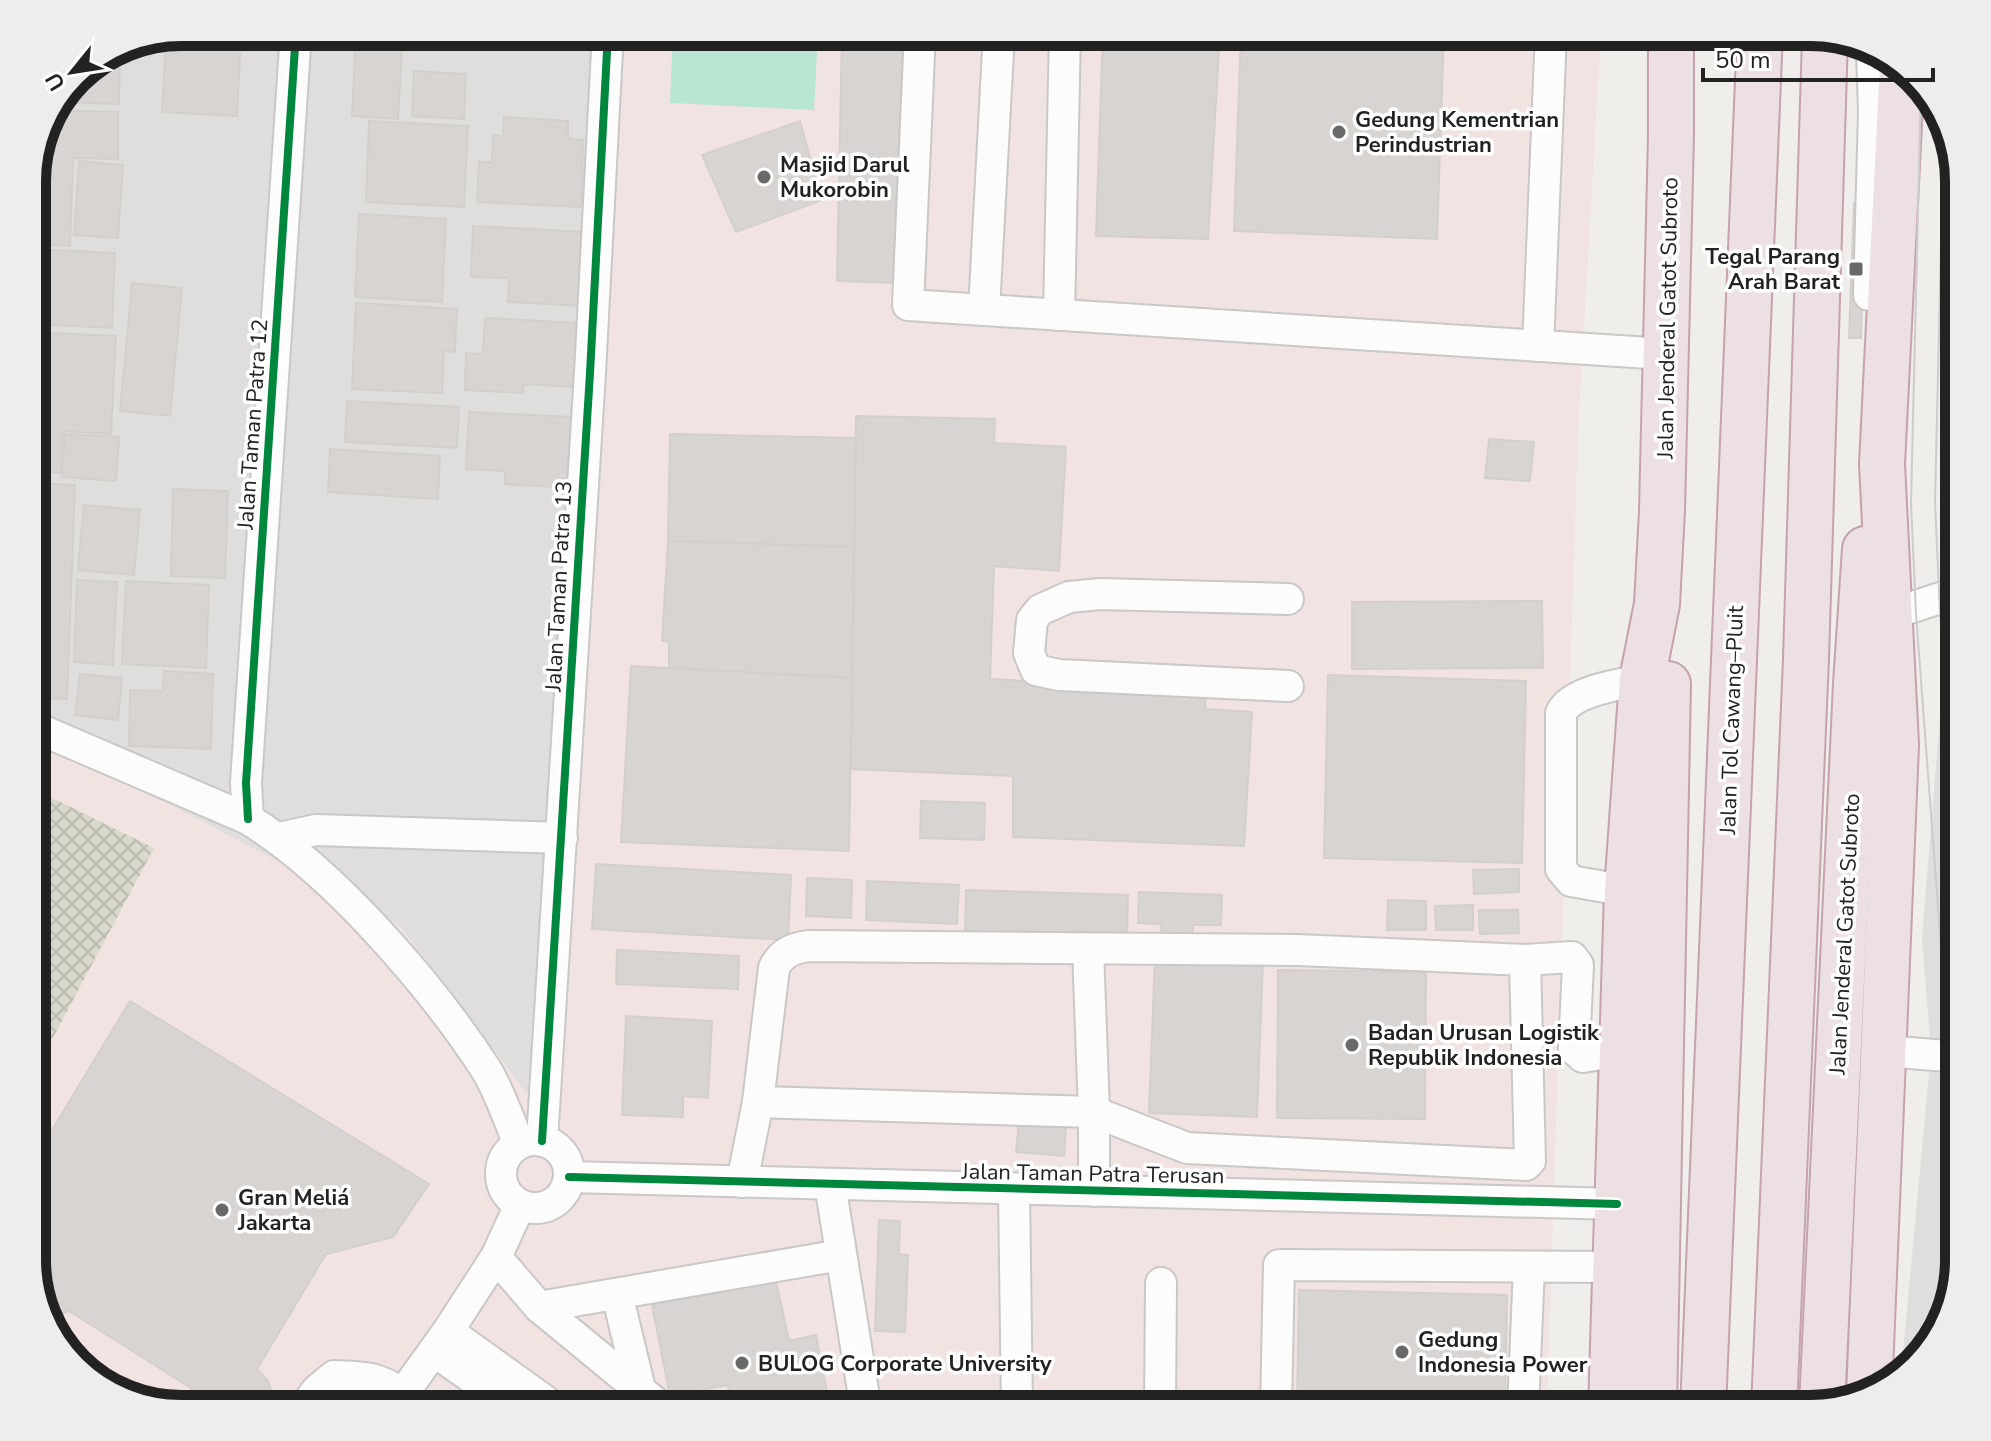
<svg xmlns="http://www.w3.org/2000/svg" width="1991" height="1441" viewBox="0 0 1991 1441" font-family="'Nunito Sans',sans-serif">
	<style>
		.residential { fill: #dfdedc }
		.commercial { fill: #f1e3e1 }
		.construction { fill: url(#construction-cross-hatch) }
		.pitch { fill: #b7e6d2 }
		.building { fill: #d7d4d2; stroke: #d3d0cc; stroke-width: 2 }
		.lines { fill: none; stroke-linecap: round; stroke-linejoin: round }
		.minor-casing { stroke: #c9c8c7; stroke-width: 34 }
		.highway-casing { stroke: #c5a2ac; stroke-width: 48 }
		.minor { stroke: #fdfcfc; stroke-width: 30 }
		.highway { stroke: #ece0e2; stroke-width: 44 }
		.tram { stroke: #ccc; stroke-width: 2 }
		.cycleway-casing { stroke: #fff; stroke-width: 13 }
		.cycleway { stroke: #00873e; stroke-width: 8 }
		.poi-dot { fill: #6a6968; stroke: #fff; stroke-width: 3 }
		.labels { text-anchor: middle; stroke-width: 7; stroke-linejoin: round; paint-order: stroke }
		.poi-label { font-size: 22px; font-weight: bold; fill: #222; stroke: #fff; text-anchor: start }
		.street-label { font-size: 22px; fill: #222; stroke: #fff }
		.rim { fill: none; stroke: #222; stroke-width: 10 }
	</style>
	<defs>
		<pattern id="construction-cross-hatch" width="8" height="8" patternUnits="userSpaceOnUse" patternTransform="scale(2)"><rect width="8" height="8" fill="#d9d9cd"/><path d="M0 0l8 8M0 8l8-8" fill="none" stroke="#babab0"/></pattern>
	</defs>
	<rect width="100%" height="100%" fill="#f0eeeb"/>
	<g class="residential">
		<polygon points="181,32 619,32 551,1125 32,732 32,171 48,115 82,69"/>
		<polygon points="1959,205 1959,1261 1929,1350 1901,1373 1931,1053 1922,937 1950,595"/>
	</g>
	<polygon class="commercial" points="619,32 1601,32 1578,430 1547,1409 180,1409 91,1379 52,1334 32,1269 32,732 398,924 550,1124"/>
	<polygon class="construction" points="32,788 154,848 32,1077"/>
	<polygon class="pitch" points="673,32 818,32 814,110 670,103"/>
	<g class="building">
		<polygon points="181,32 241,32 237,116 162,112 166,38"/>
		<polygon points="356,32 403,32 398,119 352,116"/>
		<polygon points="842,32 903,32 898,283 837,281"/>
		<polygon points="1103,32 1220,32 1208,239 1096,236"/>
		<polygon points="1241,32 1444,32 1437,239 1234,231"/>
		<polygon points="120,55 119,104 57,102 82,69"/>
		<polygon points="414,71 466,74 464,119 412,116"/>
		<polygon points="51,110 118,112 118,159 73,158 70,246 32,244 32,171"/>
		<polygon points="504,117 568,121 568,139 583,140 581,207 477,202 479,162 492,162 493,135 503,136"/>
		<polygon points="369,121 468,126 464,207 366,202"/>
		<polygon points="800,121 822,200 736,232 702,155"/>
		<polygon points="79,161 123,165 118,238 74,235"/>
		<polygon points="1854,203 1865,203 1861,338 1849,338"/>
		<polygon points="359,214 446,219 442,302 355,297"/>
		<polygon points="473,226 585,232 582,306 508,302 509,278 471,277"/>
		<polygon points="32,249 115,253 112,328 32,324"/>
		<polygon points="132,283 182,288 170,416 120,411"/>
		<polygon points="356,303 457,309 455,352 444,351 442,393 352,389"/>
		<polygon points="485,318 578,323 575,387 524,384 523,393 465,390 466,353 483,354"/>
		<polygon points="32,332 116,336 111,434 63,431 61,473 32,472"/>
		<polygon points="347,401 459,407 457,448 345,442"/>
		<polygon points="469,412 572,417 569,488 505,484 505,471 466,469"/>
		<polygon points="856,416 995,419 994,443 1066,447 1059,571 994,566 990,679 1206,691 1205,709 1252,712 1244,846 1013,837 1013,776 851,769"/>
		<polygon points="65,434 119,437 116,481 62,477"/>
		<polygon points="670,434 856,438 854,547 668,541"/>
		<polygon points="1489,439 1534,442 1530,481 1485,478"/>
		<polygon points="330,449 440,456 438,499 328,492"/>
		<polygon points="32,483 75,485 67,699 32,698"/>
		<polygon points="173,489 228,491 225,578 171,576"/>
		<polygon points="84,505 140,510 134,575 78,570"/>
		<polygon points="668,541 854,547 852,678 669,668 669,642 662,641"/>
		<polygon points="77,580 117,582 113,665 74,662"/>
		<polygon points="126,581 209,585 206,668 122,664"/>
		<polygon points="1542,601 1543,668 1352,669 1352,602"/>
		<polygon points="1959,614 1959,641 1949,618"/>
		<polygon points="631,666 852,678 849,851 621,842"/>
		<polygon points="164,671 213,674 211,749 129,746 130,690 163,691"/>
		<polygon points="80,674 122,678 118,720 75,715"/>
		<polygon points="1328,675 1526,681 1522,863 1324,858"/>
		<polygon points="1954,684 1959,684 1959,733 1955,733"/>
		<polygon points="921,801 985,803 984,840 920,838"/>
		<polygon points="596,864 791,875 788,940 592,929"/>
		<polygon points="1519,869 1519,892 1474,894 1473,870"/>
		<polygon points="807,878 852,880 851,918 806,916"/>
		<polygon points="867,881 959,885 957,924 866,920"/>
		<polygon points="966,890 1128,895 1127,937 965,933"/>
		<polygon points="1139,892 1222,895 1221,925 1193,925 1192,947 1160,945 1161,924 1138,923"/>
		<polygon points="1388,900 1426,901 1426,930 1387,930"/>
		<polygon points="1473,905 1473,930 1436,930 1435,906"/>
		<polygon points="1479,910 1518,910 1519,933 1480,934"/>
		<polygon points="617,950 739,956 738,989 616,984"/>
		<polygon points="1155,956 1263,960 1257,1117 1149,1113"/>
		<polygon points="1278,970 1426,972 1425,1119 1277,1118"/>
		<polygon points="130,1001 429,1184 393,1237 326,1254 257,1369 268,1381 275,1401 274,1409 186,1409 191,1388 69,1311 47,1319 32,1269 32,1163"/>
		<polygon points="626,1016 712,1021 708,1098 683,1096 683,1117 622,1115"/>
		<polygon points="1019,1122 1066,1126 1064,1156 1016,1152"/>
		<polygon points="879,1220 900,1221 899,1254 908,1255 905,1332 875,1331"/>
		<polygon points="776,1281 789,1341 816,1335 830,1409 732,1409 728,1385 670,1396 652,1305"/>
		<polygon points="1299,1290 1507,1295 1505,1409 1297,1409"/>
	</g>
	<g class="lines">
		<g class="minor-casing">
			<g id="minor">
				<polyline points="920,32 908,305 1665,354"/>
				<polyline points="1869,295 1874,111 1872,53"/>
				<polyline points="984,310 999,32"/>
				<polyline points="1059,315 1065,32"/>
				<polyline points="1538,346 1551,32"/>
				<polyline points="1288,599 1100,594 1069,597 1040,610 1032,620 1029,653 1036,670 1059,675 1288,686"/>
				<polyline points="1891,614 1959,592"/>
				<path d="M32 726 248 819C334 872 432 986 487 1071 500 1093 509 1120 519 1144"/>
				<polyline points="248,819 246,783 296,32"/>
				<polyline points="279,838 316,830 562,838"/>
				<path d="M1627 891 1571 881 1561 869V713C1571 691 1620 684 1642 680"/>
				<polyline points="1088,949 1094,1112 1094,1191"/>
				<polyline points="1885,1051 1959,1057"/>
				<polyline points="758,1102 1094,1112 1187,1148 1526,1165 1530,1161 1525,960"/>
				<circle cx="535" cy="1174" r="34"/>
				<polyline points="542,1141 590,373 608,32"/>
				<polyline points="569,1177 1617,1204"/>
				<path d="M742 1182 758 1102 774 968C781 953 793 948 809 946L1298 950 1525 960 1572 957 1578 965 1574 1049 1583 1057 1621 1051"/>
				<polyline points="830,1184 866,1409"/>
				<polyline points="1014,1190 1017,1409"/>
				<polyline points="496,1257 539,1307 663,1409"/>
				<polyline points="617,1294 640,1389"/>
				<polyline points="539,1307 841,1255"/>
				<polyline points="448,1331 548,1403 544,1409"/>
				<polyline points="434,1351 516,1409"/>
				<path d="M303 1409 317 1390 334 1376C363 1377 377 1376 402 1394"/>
				<polyline points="392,1409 448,1331 496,1257 520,1205"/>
				<polyline points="1160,1409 1161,1283"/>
				<polyline points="1276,1409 1279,1265 1614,1267"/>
				<polyline points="1523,1409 1529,1267"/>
			</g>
		</g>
		<g class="highway-casing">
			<g id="highway">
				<polyline points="1869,1395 1896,745 1882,464 1902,64"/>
				<polyline points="1822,1406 1856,684 1865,549"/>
				<polyline points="1611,1409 1627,891 1642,680 1657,604 1662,511 1671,135 1671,32"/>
				<polyline points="1654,1409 1668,684"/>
				<polyline points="1703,1409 1760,32"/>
				<polyline points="1774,1409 1806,659 1825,37"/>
			</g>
		</g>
		<use href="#minor" class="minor"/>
		<use href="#highway" class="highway"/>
		<g class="tram">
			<polyline points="1921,87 1911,503 1916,614 1947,1027 1951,1284"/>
			<polyline points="1944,115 1935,503 1940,613 1959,867"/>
		</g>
		<g class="cycleway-casing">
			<g id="cycleway">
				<polyline points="248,819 246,783 296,32"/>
				<polyline points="542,1141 590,373 608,32"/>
				<polyline points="569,1177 1617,1204"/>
			</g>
		</g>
		<use href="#cycleway" class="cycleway"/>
	</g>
	<g class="poi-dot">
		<circle cx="1339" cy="132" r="8"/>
		<circle cx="764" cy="177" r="8"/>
		<rect x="1848" y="261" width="16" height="16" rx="4"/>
		<circle cx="1352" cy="1045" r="8"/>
		<circle cx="222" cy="1210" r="8"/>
		<circle cx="1402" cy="1352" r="8"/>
		<circle cx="742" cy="1363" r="8"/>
	</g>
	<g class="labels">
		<g class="poi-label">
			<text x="1355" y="127">Gedung Kementrian<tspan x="1355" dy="25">Perindustrian</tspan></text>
			<text x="780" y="172">Masjid Darul<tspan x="780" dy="25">Mukorobin</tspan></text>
			<text x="1840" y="264" text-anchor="end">Tegal Parang<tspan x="1840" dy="25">Arah Barat</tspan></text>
			<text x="1368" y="1040">Badan Urusan Logistik<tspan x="1368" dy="25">Republik Indonesia</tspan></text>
			<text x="238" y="1205">Gran Meliá<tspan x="238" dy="25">Jakarta</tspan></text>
			<text x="1418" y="1347">Gedung<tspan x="1418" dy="25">Indonesia Power</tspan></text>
			<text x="758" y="1371">BULOG Corporate University</text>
		</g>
		<g class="street-label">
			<text transform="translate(1667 318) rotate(-89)" y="8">Jalan Jenderal Gatot Subroto</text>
			<text transform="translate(252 424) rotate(-86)" y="8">Jalan Taman Patra 12</text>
			<text transform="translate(558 586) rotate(-87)" y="8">Jalan Taman Patra 13</text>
			<text transform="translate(1731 720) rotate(-88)" y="8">Jalan Tol Cawang–Pluit</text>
			<text transform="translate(1844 934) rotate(-87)" y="8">Jalan Jenderal Gatot Subroto</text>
			<text transform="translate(1093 1173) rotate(1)" y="8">Jalan Taman Patra Terusan</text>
		</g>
	</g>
	<path d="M0 0H1991V1441H0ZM181 46H1810A135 135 0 0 1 1945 181V1260A135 135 0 0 1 1810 1395H181A135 135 0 0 1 46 1260V181A135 135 0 0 1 181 46Z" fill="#ededed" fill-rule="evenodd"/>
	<path class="rim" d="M181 46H1810A135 135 0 0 1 1945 181V1260A135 135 0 0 1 1810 1395H181A135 135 0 0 1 46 1260V181A135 135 0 0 1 181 46Z"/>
	<g transform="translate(72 72) rotate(240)" stroke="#ffffff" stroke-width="6" paint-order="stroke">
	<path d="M0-6L14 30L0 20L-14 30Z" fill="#222222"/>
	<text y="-12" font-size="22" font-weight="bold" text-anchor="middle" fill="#222222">U</text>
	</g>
	<path d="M1703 68v12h230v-12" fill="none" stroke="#222222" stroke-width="4"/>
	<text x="1715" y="68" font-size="24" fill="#222222" stroke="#ffffff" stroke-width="6" paint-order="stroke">50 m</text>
</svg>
